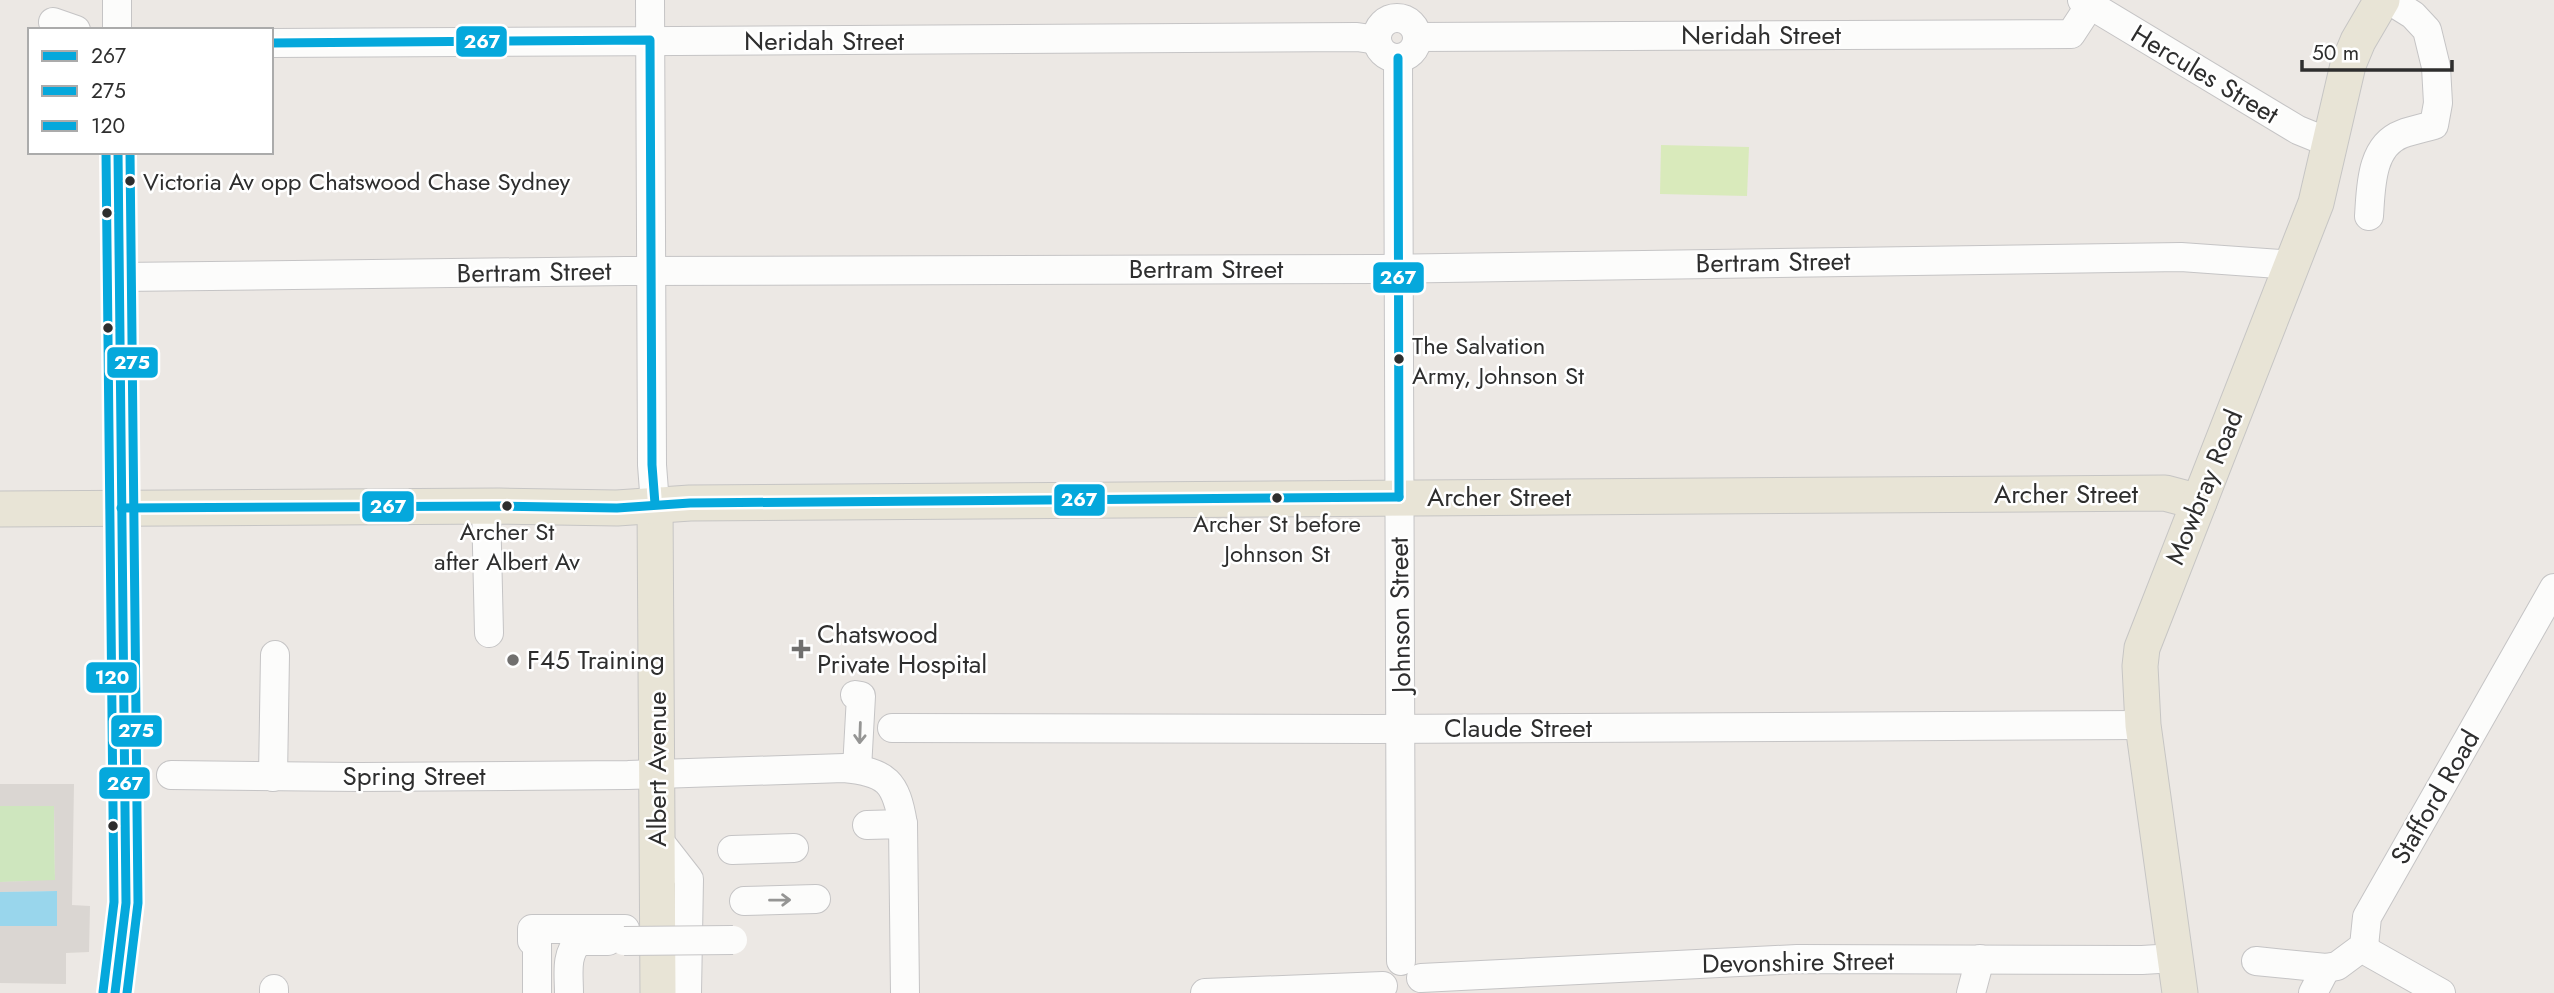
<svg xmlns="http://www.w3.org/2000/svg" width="2554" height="993" viewBox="0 0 2554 993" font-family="Jost,sans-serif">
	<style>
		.green { fill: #cee6be }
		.pitch { fill: #d9eabb }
		.plaza { fill: #dad6d2 }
		.water { fill: #99d6ec }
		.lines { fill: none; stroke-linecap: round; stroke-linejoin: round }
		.minor-casing { stroke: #c5c4c5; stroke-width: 30 }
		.major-casing { stroke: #c6c5c4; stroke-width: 37 }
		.minor { stroke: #fcfcfb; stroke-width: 28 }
		.major { stroke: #e8e4d6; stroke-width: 35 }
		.minor-bridge-casing { stroke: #c5c4c5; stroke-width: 30; stroke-linecap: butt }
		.minor-bridge { stroke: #fcfcfb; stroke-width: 28 }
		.bus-1-casing { stroke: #fff; stroke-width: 14 }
		.bus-2-casing { stroke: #fff; stroke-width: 14 }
		.bus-3-casing { stroke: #fff; stroke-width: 14 }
		.bus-1 { stroke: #05a8dc; stroke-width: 9 }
		.bus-2 { stroke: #05a8dc; stroke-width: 9 }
		.bus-3 { stroke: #05a8dc; stroke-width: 9 }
		.oneway { stroke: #959594 }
		.bus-dot { fill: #2e2e2e; stroke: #fff; stroke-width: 2.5 }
		.poi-dot { fill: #706f6e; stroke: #fff; stroke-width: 2.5 }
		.labels { text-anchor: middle; stroke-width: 5; stroke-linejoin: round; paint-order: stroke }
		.bus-label { font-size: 24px; fill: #2e2e2e; stroke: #fff; text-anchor: start }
		.street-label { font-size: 26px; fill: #2e2e2e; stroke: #fff }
		.poi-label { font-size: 26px; fill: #2e2e2e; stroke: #fff; text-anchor: start }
		.line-badge { stroke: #fff; stroke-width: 2.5 }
		.badge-label { font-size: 19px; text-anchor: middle; font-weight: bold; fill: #fff }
	</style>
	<rect width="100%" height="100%" fill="#ece8e4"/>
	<polygon class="green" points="0,806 54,806 55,881 0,882"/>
	<polygon class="pitch" points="1661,145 1749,147 1747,196 1660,194"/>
	<polygon class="plaza" points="0,784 74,784 72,905 90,906 89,952 66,953 66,984 0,983 0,926 57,925 57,891 0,892 0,882 55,880 54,806 0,806"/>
	<polygon class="water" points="57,891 57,926 0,926 0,892"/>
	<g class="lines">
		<g class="minor-casing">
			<g id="minor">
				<polyline points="117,0 117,30"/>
				<polyline points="650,0 652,465 655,504"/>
				<polyline points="2082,0 2298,130 2330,143"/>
				<circle cx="1397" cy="38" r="20"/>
				<polyline points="53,22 76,30"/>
				<polyline points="1417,37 2071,34 2090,5"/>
				<path d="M271 43C633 41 995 40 1357 37L1377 40"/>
				<polyline points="1398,58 1401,961"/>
				<path d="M2369 216C2371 189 2370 146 2402 134 2412 130 2423 128 2434 125L2438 103 2436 67 2427 30 2413 15 2389 0"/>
				<polyline points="119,277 626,271 1379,269 2181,257 2293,265"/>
				<polyline points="486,506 489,633"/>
				<polyline points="855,695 861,696 857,769"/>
				<polyline points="892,728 1374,729 2143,725"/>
				<path d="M171 775 360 777 628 775 844 768C887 772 896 782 903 824"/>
				<polyline points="273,777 275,655"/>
				<polyline points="867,825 903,824 905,993"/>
				<polyline points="657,838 689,879 687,993"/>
				<polyline points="732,850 794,848"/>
				<polyline points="744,901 816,899"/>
				<polyline points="2364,946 2370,953 2441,993"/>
				<polyline points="2256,961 2326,968 2337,966 2364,946 2367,917 2554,588"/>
				<polyline points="1421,978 1797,959 2142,960 2175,958"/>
				<polyline points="115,993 126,903 118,152"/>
				<polyline points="274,993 274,989"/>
				<polyline points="537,993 537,941 532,941 532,929 625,929"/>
				<path d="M569 993C569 974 565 955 579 941H608"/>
				<polyline points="1205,993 1383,986"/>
				<polyline points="1971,993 1980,959"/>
				<polyline points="2313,993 2326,968"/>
			</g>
		</g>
		<g class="major-casing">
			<g id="major">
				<polyline points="655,504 658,993"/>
				<polyline points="0,509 499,506 617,508 690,503 2165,493 2199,502"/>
				<polyline points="2180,993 2143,725 2140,666 2142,648 2316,203 2348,65 2358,41 2382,0"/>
			</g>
		</g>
		<use href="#minor" class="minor"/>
		<use href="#major" class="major"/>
		<g class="minor-bridge-casing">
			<polyline id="minor-bridge" points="624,941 733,940"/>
		</g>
		<use href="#minor-bridge" class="minor-bridge"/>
		<g class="bus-1-casing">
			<g id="bus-1">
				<polyline points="271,43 650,40 652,465 655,504"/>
				<polyline points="1398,58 1399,497"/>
				<polyline points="121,508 499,506 617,508 690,503 1399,497"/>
				<polyline points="115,993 126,903 118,152"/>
			</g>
		</g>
		<g class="bus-2-casing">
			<polyline id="bus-2" points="127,993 138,903 130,152"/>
		</g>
		<g class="bus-3-casing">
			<polyline id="bus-3" points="103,992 114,902 106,152"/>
		</g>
		<use href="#bus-1" class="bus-1"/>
		<use href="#bus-2" class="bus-2"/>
		<use href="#bus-3" class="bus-3"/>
	</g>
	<defs><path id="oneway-shaft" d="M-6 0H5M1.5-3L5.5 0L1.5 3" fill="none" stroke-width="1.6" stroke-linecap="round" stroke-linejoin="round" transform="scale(1.75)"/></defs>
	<g class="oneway">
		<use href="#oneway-shaft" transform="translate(860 733) rotate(92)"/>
		<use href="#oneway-shaft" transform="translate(780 900) rotate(-1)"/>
	</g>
	<g class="bus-dot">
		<circle cx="130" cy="181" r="6"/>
		<circle cx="107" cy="213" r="6"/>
		<circle cx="108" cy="328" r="6"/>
		<circle cx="1399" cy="359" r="6"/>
		<circle cx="1277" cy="498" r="6"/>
		<circle cx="507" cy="506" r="6"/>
		<circle cx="113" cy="826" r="6"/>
	</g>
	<g class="poi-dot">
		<path d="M797.5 638.5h7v7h7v7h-7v7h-7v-7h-7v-7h7z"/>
		<circle cx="513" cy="660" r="7"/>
	</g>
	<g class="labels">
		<g class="bus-label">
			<text x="143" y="190">Victoria Av opp Chatswood Chase Sydney</text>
			<text x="1412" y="354">The Salvation<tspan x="1412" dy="30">Army, Johnson St</tspan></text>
			<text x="1277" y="532" text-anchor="middle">Archer St before<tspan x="1277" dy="30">Johnson St</tspan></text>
			<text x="507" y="540" text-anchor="middle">Archer St<tspan x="507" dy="30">after Albert Av</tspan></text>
		</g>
		<g class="street-label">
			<text x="1761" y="44">Neridah Street</text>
			<text x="824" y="50">Neridah Street</text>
			<text transform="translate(2205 74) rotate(31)" y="9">Hercules Street</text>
			<text transform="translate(1773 262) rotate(-1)" y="9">Bertram Street</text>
			<text x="1206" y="278">Bertram Street</text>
			<text transform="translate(534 272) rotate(-1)" y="9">Bertram Street</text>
			<text transform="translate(2204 487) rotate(-68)" y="9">Mowbray Road</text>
			<text x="2066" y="503">Archer Street</text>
			<text x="1499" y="506">Archer Street</text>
			<text transform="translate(1400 615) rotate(-91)" y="9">Johnson Street</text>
			<text x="1518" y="737">Claude Street</text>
			<text transform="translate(657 769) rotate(-90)" y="9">Albert Avenue</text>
			<text x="414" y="785">Spring Street</text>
			<text transform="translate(2435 797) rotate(-60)" y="9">Stafford Road</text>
			<text transform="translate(1798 962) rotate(-1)" y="9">Devonshire Street</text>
		</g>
		<g class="poi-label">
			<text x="817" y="643">Chatswood<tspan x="817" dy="30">Private Hospital</tspan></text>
			<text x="527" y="669">F45 Training</text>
		</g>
	</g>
	<g class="line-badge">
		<rect x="455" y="25" width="53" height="33" rx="7" fill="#05a8dc"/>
		<rect x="1372" y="261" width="53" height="33" rx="7" fill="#05a8dc"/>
		<rect x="106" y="346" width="53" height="33" rx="7" fill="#05a8dc"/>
		<rect x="1053" y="483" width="53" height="34" rx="7" fill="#05a8dc"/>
		<rect x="361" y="490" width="54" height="33" rx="7" fill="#05a8dc"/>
		<rect x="85" y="661" width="53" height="33" rx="7" fill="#05a8dc"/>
		<rect x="110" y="714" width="53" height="34" rx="7" fill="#05a8dc"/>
		<rect x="98" y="766" width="53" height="34" rx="7" fill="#05a8dc"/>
	</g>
	<g class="badge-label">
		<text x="482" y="48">267</text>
		<text x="1398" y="284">267</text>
		<text x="132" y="369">275</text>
		<text x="1079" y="506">267</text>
		<text x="388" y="513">267</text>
		<text x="112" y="684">120</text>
		<text x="136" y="737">275</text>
		<text x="125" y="790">267</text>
	</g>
	<rect x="28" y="28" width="245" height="126" fill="#ffffff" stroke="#ababab" stroke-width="2"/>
	<rect x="42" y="51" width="35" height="10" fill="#05a8dc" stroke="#ababab" stroke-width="2"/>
	<text x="91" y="63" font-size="21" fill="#2e2e2e">267</text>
	<rect x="42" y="86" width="35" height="10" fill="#05a8dc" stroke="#ababab" stroke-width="2"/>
	<text x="91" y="98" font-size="21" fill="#2e2e2e">275</text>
	<rect x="42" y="121" width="35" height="10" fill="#05a8dc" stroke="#ababab" stroke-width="2"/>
	<text x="91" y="133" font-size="21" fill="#2e2e2e">120</text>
	<path d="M2302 60v10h150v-10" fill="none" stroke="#2e2e2e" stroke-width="3.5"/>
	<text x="2312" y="60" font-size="21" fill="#2e2e2e" stroke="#ffffff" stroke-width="5" paint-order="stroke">50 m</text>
</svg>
